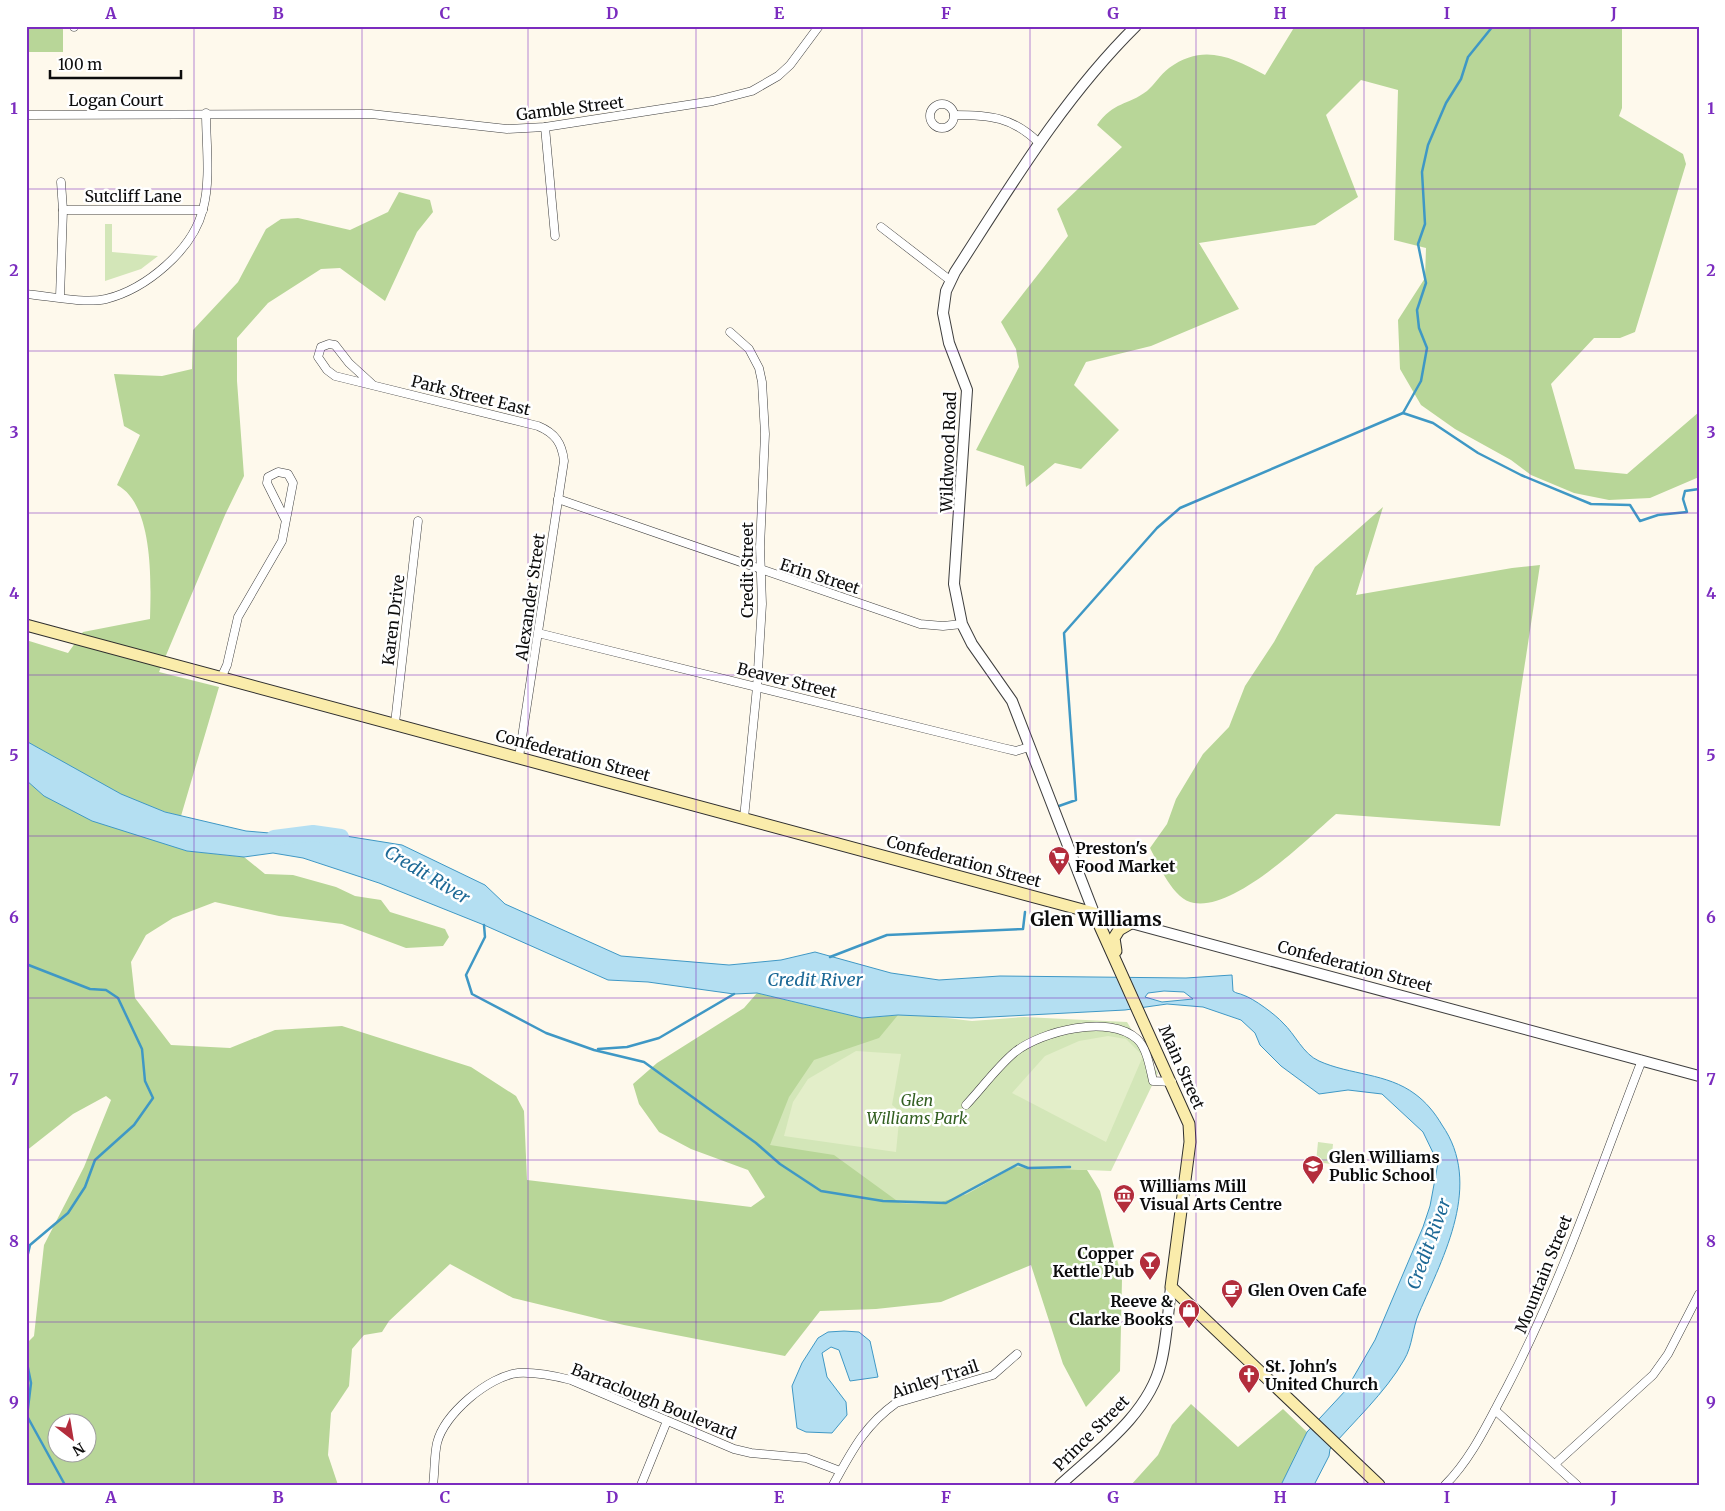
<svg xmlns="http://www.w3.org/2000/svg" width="1725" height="1511" viewBox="0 0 1725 1511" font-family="Merriweather,serif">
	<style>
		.green { fill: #d3e6b8 }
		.forest { fill: #b8d698; fill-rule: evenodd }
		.pitch { fill: #e3eec9 }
		.water { fill: #b4dff2; stroke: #3f98c5; fill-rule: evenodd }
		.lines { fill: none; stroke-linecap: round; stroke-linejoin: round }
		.stream { stroke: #3f98c5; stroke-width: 2.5 }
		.river { stroke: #b4dff2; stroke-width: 16 }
		.minor-casing { stroke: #3f3f3f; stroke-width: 9 }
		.tertiary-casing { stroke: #3f3f3f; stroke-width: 12 }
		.secondary-casing { stroke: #2e2e2e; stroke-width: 13 }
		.minor { stroke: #fff; stroke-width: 8 }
		.tertiary { stroke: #fff; stroke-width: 10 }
		.secondary { stroke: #faecab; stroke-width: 11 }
		.grid { fill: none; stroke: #7b2cbf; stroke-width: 1; stroke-opacity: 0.55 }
		.labels { text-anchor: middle; stroke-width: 5; stroke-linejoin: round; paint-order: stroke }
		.street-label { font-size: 16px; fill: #0c0c0c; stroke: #fff }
		.poi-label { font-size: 16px; font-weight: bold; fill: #0c0c0c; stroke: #fff; text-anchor: start }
		.park-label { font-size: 16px; font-style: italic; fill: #325f21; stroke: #fff }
		.water-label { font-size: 18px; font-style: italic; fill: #1d6996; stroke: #fff }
		.quarter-label { font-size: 19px; font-weight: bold; fill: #0c0c0c; stroke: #fff }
		.neatline { fill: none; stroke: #7b2cbf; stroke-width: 2 }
		.grid-label { font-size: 16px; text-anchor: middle; font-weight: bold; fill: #7b2cbf }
	</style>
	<rect width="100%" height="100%" fill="#fef9ec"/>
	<g class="green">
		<polygon points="105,224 112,224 112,252 158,256 141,269 105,281"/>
		<polygon points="904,1013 972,1021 1024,1017 1127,1022 1158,1073 1111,1171 1014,1167 967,1194 933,1204 871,1202 745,1138 822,1041"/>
		<polygon points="1318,1142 1333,1144 1331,1164 1316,1162"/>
	</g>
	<g class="forest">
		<polygon points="26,26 63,28 63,52 26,52"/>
		<path d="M1295 26H1616L1622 29V108L1619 116 1683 154 1686 164 1635 332 1620 338H1594L1551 384 1575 469 1627 474 1699 412V477L1650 498 1609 500 1574 493 1531 475 1511 460 1455 429 1421 405 1400 369 1398 320 1425 278 1426 248 1394 240 1398 90 1361 80 1326 115 1358 197 1315 225 1199 243 1239 309 1151 346 1086 362 1074 385 1119 430 1081 469 1055 463 1026 487 1024 466 976 450 1019 367 1016 349 1001 322 1068 236 1057 209 1122 147 1097 125C1114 101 1127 106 1147 91 1155 84 1160 75 1169 68 1203 43 1232 57 1265 75Z"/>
		<path d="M399 192 430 200 433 212 417 232 385 301 340 268 321 269 268 303 237 338V381L244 476 225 515 159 672 219 687 181 816C130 805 72 767 26 741V640L68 653 83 632 150 619C151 584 154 504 117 485L140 435 124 426 114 374 162 376 192 369 193 330 238 282 266 229 281 219 298 218 350 230 388 212Z"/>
		<path d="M1383 507 1356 595 1512 568 1540 565 1500 826 1336 814C1306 840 1236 910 1194 903 1173 900 1159 865 1150 848L1167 824 1176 799 1203 754 1229 727 1245 686 1274 642 1315 567Z"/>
		<path d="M26 780 44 796 187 851 244 857 265 874 293 875 336 887 355 896 381 900 390 912 445 929 449 937 443 946 406 948 342 924 279 916 215 902 173 918 146 935 131 962 135 998 171 1045 230 1048 275 1030 342 1026 471 1067 516 1096 524 1111 527 1180 751 1207 765 1197 748 1170 691 1149 659 1132 639 1104 633 1084 657 1063 744 1008 757 993 862 1018 898 1015 879 1038 814 1060 789 1097 770 1145 834 1155 900 1203 933 1204 967 1194 1014 1167 1087 1170 1100 1191 1122 1279 1120 1371 1086 1407 1063 1364 1031 1265 941 1302 876 1309 820 1311 785 1356 624 1325 513 1298 450 1264 389 1321 382 1332 364 1335 352 1349 349 1386 331 1413 328 1455 338 1485H26V1344L34 1336 44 1245 84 1167 111 1100 106 1096 73 1114 26 1151ZM58 1424H88V1454H58Z"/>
		<polygon points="1191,1404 1238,1447 1283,1409 1307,1432 1281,1485 1131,1485 1158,1455 1172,1425"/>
	</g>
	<g class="pitch">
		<polygon points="1108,1036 1126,1039 1143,1056 1106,1142 1012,1093 1045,1056 1079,1041"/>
		<polygon points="856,1051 901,1054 892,1105 900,1111 896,1152 784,1136 793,1102 808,1079"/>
	</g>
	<g class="water">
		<path d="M26 741 121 794 165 812 246 831 293 835 333 834 402 845 485 885 505 904 621 956 729 965 781 960 815 952 891 973 939 980 1000 976 1186 978 1232 975 1233 991C1237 994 1239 993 1243 995 1253 998 1276 1015 1283 1023 1295 1034 1303 1054 1319 1061 1350 1075 1387 1073 1415 1094 1426 1102 1435 1113 1442 1125 1483 1184 1444 1255 1419 1313 1412 1329 1413 1345 1404 1360 1385 1393 1354 1421 1330 1449L1329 1456 1314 1485H1281L1307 1432 1346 1390 1375 1340 1423 1227 1430 1206 1438 1163 1423 1132 1382 1094 1348 1090 1319 1094 1281 1066 1260 1045 1255 1033 1241 1020 1203 1007 1167 1004 1125 1010 971 1018 898 1015 862 1018 757 993 734 994 648 982 608 980 484 925 379 883 303 858 273 853 244 857 187 851 92 821 44 796 26 780ZM1164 991 1184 992 1193 999 1162 1002 1145 997 1148 993Z"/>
		<polygon points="844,1331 859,1332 870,1341 878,1377 850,1381 839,1350 831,1347 822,1353 827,1377 846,1402 847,1415 832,1433 806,1432 797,1428 792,1386 802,1363 818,1338 828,1332"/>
	</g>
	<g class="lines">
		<g class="stream">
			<polyline points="1403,413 1433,423 1478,453 1521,475 1591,504 1630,505 1640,521 1658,515 1687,512 1683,499 1685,491 1699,489"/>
			<polyline points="1059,806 1076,800 1064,633 1157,528 1180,508 1403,413 1421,381 1427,348 1419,328 1417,310 1426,283 1418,244 1425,224 1422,172 1428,145 1446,103 1461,79 1468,57 1493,26"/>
			<polyline points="484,925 485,937 466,975 472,994 546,1033 594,1050 644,1062 756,1143 780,1164 821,1191 883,1201 946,1203 1018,1164 1028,1168 1070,1167"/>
			<polyline points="830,957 887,935 1023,929 1025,912"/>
			<polyline points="26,964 90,989 106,990 118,998 142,1049 145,1081 153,1098 134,1125 95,1160 85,1187 68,1213 30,1245 26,1262"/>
			<polyline points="598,1049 627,1047 659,1038 734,994"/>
			<polyline points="26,1358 31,1383 27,1416 65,1485"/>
		</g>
		<polyline class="river" points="274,838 313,833 341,837"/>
		<g class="minor-casing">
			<g id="minor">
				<polyline points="74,27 74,26"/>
				<circle cx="942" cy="116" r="12"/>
				<polyline points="26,115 371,114 507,129 545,127 713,101 752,91 778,76 790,65 819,26"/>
				<path d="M954 115C990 115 1013 117 1039 143"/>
				<polyline points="545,127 555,236"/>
				<polyline points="63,210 203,210"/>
				<polyline points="881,227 951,281"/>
				<path d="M26 294C49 296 84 304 106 299 146 289 193 250 203 209 211 179 206 144 206 113"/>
				<polyline points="60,297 63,210 61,182"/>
				<polyline points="730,332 749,349 759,368 762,382 765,434 760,547 762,604 757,687 744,818"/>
				<path d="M372 384 349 363 335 345 329 344 321 347 318 357 327 370 335 376 538 426C555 433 562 443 564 461L519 757"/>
				<polyline points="558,499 920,624 943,626 962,624"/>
				<polyline points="538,633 1003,748 1016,751 1029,747"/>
				<polyline points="221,678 227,665 238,617 282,541 293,483 288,474 278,472 268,477 267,483 285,519"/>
				<polyline points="395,723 418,521"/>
				<path d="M966 1105C982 1088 997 1067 1015 1052 1042 1031 1109 1014 1137 1039 1147 1048 1150 1068 1153 1081L1172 1082"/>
				<polyline points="1495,1410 1577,1485"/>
				<polyline points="1555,1464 1653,1375 1668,1354 1699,1294"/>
				<path d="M433 1485C435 1471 434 1456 437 1443 444 1414 489 1376 518 1373 536 1372 555 1376 571 1380L734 1449 751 1453 806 1458 840 1471"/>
				<polyline points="641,1485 667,1421"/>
				<path d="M833 1485C852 1451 864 1426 896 1403L993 1375 1017 1354"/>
				<path d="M1445 1485C1472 1458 1488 1422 1506 1389 1561 1284 1599 1171 1642 1060"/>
			</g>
		</g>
		<g class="tertiary-casing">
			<g id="tertiary">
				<path d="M1136 26C1063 98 1010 187 955 272L946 291 943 313 949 343 967 390 954 584 962 624 972 644 1012 701 1094 913 1699 1076"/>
				<path d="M1060 1485C1097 1451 1149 1414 1161 1363 1167 1339 1168 1312 1171 1287"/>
			</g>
		</g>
		<g class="secondary-casing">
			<g id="secondary">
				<polyline points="26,625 1094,913 1189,1124 1190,1142 1171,1287 1379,1485"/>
				<polyline points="1116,951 1114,938 1119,930 1131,923"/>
			</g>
		</g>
		<use href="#minor" class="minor"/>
		<use href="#tertiary" class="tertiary"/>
		<use href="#secondary" class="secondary"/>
	</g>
	<path class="grid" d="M194 26V1485M362 26V1485M528 26V1485M696 26V1485M862 26V1485M1030 26V1485M1196 26V1485M1364 26V1485M1530 26V1485M26 189H1699M26 351H1699M26 513H1699M26 675H1699M26 836H1699M26 998H1699M26 1160H1699M26 1322H1699"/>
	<defs>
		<g id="supermarket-pin" transform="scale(1.125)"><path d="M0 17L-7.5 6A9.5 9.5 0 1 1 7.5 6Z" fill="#b32d3c" stroke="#fff"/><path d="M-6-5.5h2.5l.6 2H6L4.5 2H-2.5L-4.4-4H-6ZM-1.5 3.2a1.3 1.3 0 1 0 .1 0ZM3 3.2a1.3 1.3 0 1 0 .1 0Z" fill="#fff"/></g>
		<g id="school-pin" transform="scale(1.125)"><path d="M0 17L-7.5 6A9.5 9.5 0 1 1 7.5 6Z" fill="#b32d3c" stroke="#fff"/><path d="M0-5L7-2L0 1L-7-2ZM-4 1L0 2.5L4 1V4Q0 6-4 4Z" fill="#fff"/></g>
		<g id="museum-pin" transform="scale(1.125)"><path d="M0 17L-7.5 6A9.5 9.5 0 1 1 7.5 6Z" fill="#b32d3c" stroke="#fff"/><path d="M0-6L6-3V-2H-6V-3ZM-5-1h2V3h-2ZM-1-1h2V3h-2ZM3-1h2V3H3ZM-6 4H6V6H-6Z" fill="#fff"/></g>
		<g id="bar-pin" transform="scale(1.125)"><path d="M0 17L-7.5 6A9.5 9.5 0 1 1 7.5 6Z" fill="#b32d3c" stroke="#fff"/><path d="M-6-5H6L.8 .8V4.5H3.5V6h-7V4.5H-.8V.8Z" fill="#fff"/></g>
		<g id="cafe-pin" transform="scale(1.125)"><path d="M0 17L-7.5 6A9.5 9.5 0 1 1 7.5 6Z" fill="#b32d3c" stroke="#fff"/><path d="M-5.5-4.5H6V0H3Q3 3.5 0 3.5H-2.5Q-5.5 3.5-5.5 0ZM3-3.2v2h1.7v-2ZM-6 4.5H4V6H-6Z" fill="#fff"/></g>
		<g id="shop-pin" transform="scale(1.125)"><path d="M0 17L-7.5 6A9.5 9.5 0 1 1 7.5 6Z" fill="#b32d3c" stroke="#fff"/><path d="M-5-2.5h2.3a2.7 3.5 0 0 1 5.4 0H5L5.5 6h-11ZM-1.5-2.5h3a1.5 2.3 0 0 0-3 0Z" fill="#fff"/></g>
		<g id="church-pin" transform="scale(1.125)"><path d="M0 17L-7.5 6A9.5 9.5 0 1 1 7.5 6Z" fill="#b32d3c" stroke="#fff"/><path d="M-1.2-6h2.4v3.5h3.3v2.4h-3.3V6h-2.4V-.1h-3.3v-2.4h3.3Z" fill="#fff"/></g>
	</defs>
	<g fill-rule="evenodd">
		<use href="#supermarket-pin" x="1059" y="857"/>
		<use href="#school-pin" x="1313" y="1166"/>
		<use href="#museum-pin" x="1124" y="1195"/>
		<use href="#bar-pin" x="1150" y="1262"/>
		<use href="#cafe-pin" x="1232" y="1290"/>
		<use href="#shop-pin" x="1189" y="1310"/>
		<use href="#church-pin" x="1249" y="1375"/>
	</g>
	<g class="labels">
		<g class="street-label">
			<text x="116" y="106">Logan Court</text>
			<text transform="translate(570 108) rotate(-7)" y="6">Gamble Street</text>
			<text x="133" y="202">Sutcliff Lane</text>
			<text transform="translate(471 395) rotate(14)" y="6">Park Street East</text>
			<text transform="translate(948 452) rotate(-88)" y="6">Wildwood Road</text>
			<text transform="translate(747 570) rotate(-90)" y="6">Credit Street</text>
			<text transform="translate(820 576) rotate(18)" y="6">Erin Street</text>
			<text transform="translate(530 597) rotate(-82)" y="6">Alexander Street</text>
			<text transform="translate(393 620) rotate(-83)" y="6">Karen Drive</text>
			<text transform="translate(787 680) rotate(14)" y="6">Beaver Street</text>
			<text transform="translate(573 755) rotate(15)" y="6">Confederation Street</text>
			<text transform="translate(964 861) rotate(15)" y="6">Confederation Street</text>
			<text transform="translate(1355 966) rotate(15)" y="6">Confederation Street</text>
			<text transform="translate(1182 1067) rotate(66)" y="6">Main Street</text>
			<text transform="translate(1543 1274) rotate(-68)" y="6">Mountain Street</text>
			<text transform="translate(935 1379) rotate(-18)" y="6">Ainley Trail</text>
			<text transform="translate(654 1401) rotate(22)" y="6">Barraclough Boulevard</text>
			<text transform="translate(1091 1433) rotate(-45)" y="6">Prince Street</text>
		</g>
		<g class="poi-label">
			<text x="1075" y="854">Preston's<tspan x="1075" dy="18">Food Market</tspan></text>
			<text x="1329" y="1163">Glen Williams<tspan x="1329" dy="18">Public School</tspan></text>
			<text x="1140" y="1192">Williams Mill<tspan x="1140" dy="18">Visual Arts Centre</tspan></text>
			<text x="1134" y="1259" text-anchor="end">Copper<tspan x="1134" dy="18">Kettle Pub</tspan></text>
			<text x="1248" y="1296">Glen Oven Cafe</text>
			<text x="1173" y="1307" text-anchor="end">Reeve &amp;<tspan x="1173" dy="18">Clarke Books</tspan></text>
			<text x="1265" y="1372">St. John's<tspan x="1265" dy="18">United Church</tspan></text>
		</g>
		<g class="park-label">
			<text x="917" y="1106">Glen<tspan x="917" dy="18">Williams Park</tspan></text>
		</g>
		<g class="water-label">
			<text transform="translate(427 875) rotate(31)" y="6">Credit River</text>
			<text x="815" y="986">Credit River</text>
			<text transform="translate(1429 1244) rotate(-70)" y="6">Credit River</text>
		</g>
		<g class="quarter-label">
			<text x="1096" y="926">Glen Williams</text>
		</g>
	</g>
	<rect width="1725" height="1511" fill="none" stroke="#ffffff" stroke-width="55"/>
	<g transform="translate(72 1438) rotate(149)"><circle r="24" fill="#ffffff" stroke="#9e9e9e"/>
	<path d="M0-4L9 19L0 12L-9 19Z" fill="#b32d3c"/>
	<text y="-8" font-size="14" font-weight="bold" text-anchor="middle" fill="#0c0c0c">N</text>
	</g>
	<path d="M50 70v8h131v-8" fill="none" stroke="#0c0c0c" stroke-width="2.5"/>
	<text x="58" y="70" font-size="15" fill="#0c0c0c" stroke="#ffffff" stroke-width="4" paint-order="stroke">100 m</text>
	<rect x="28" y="28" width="1670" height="1456" class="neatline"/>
	<g class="grid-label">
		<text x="111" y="19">A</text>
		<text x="278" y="19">B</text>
		<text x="445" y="19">C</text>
		<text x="612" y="19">D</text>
		<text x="779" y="19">E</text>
		<text x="946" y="19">F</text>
		<text x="1113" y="19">G</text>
		<text x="1280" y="19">H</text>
		<text x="1447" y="19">I</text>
		<text x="1614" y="19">J</text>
		<text x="14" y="114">1</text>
		<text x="1711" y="114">1</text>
		<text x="14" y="276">2</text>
		<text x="1711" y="276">2</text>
		<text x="14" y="438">3</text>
		<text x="1711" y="438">3</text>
		<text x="14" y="599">4</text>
		<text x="1711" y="599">4</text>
		<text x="14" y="761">5</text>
		<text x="1711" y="761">5</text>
		<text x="14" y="923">6</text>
		<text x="1711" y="923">6</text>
		<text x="14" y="1085">7</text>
		<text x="1711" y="1085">7</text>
		<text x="14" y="1247">8</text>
		<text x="1711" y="1247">8</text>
		<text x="14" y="1408">9</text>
		<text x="1711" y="1408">9</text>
		<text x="111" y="1503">A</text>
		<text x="278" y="1503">B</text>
		<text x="445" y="1503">C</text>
		<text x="612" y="1503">D</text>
		<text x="779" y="1503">E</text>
		<text x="946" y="1503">F</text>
		<text x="1113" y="1503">G</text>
		<text x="1280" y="1503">H</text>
		<text x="1447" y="1503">I</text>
		<text x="1614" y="1503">J</text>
	</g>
</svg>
